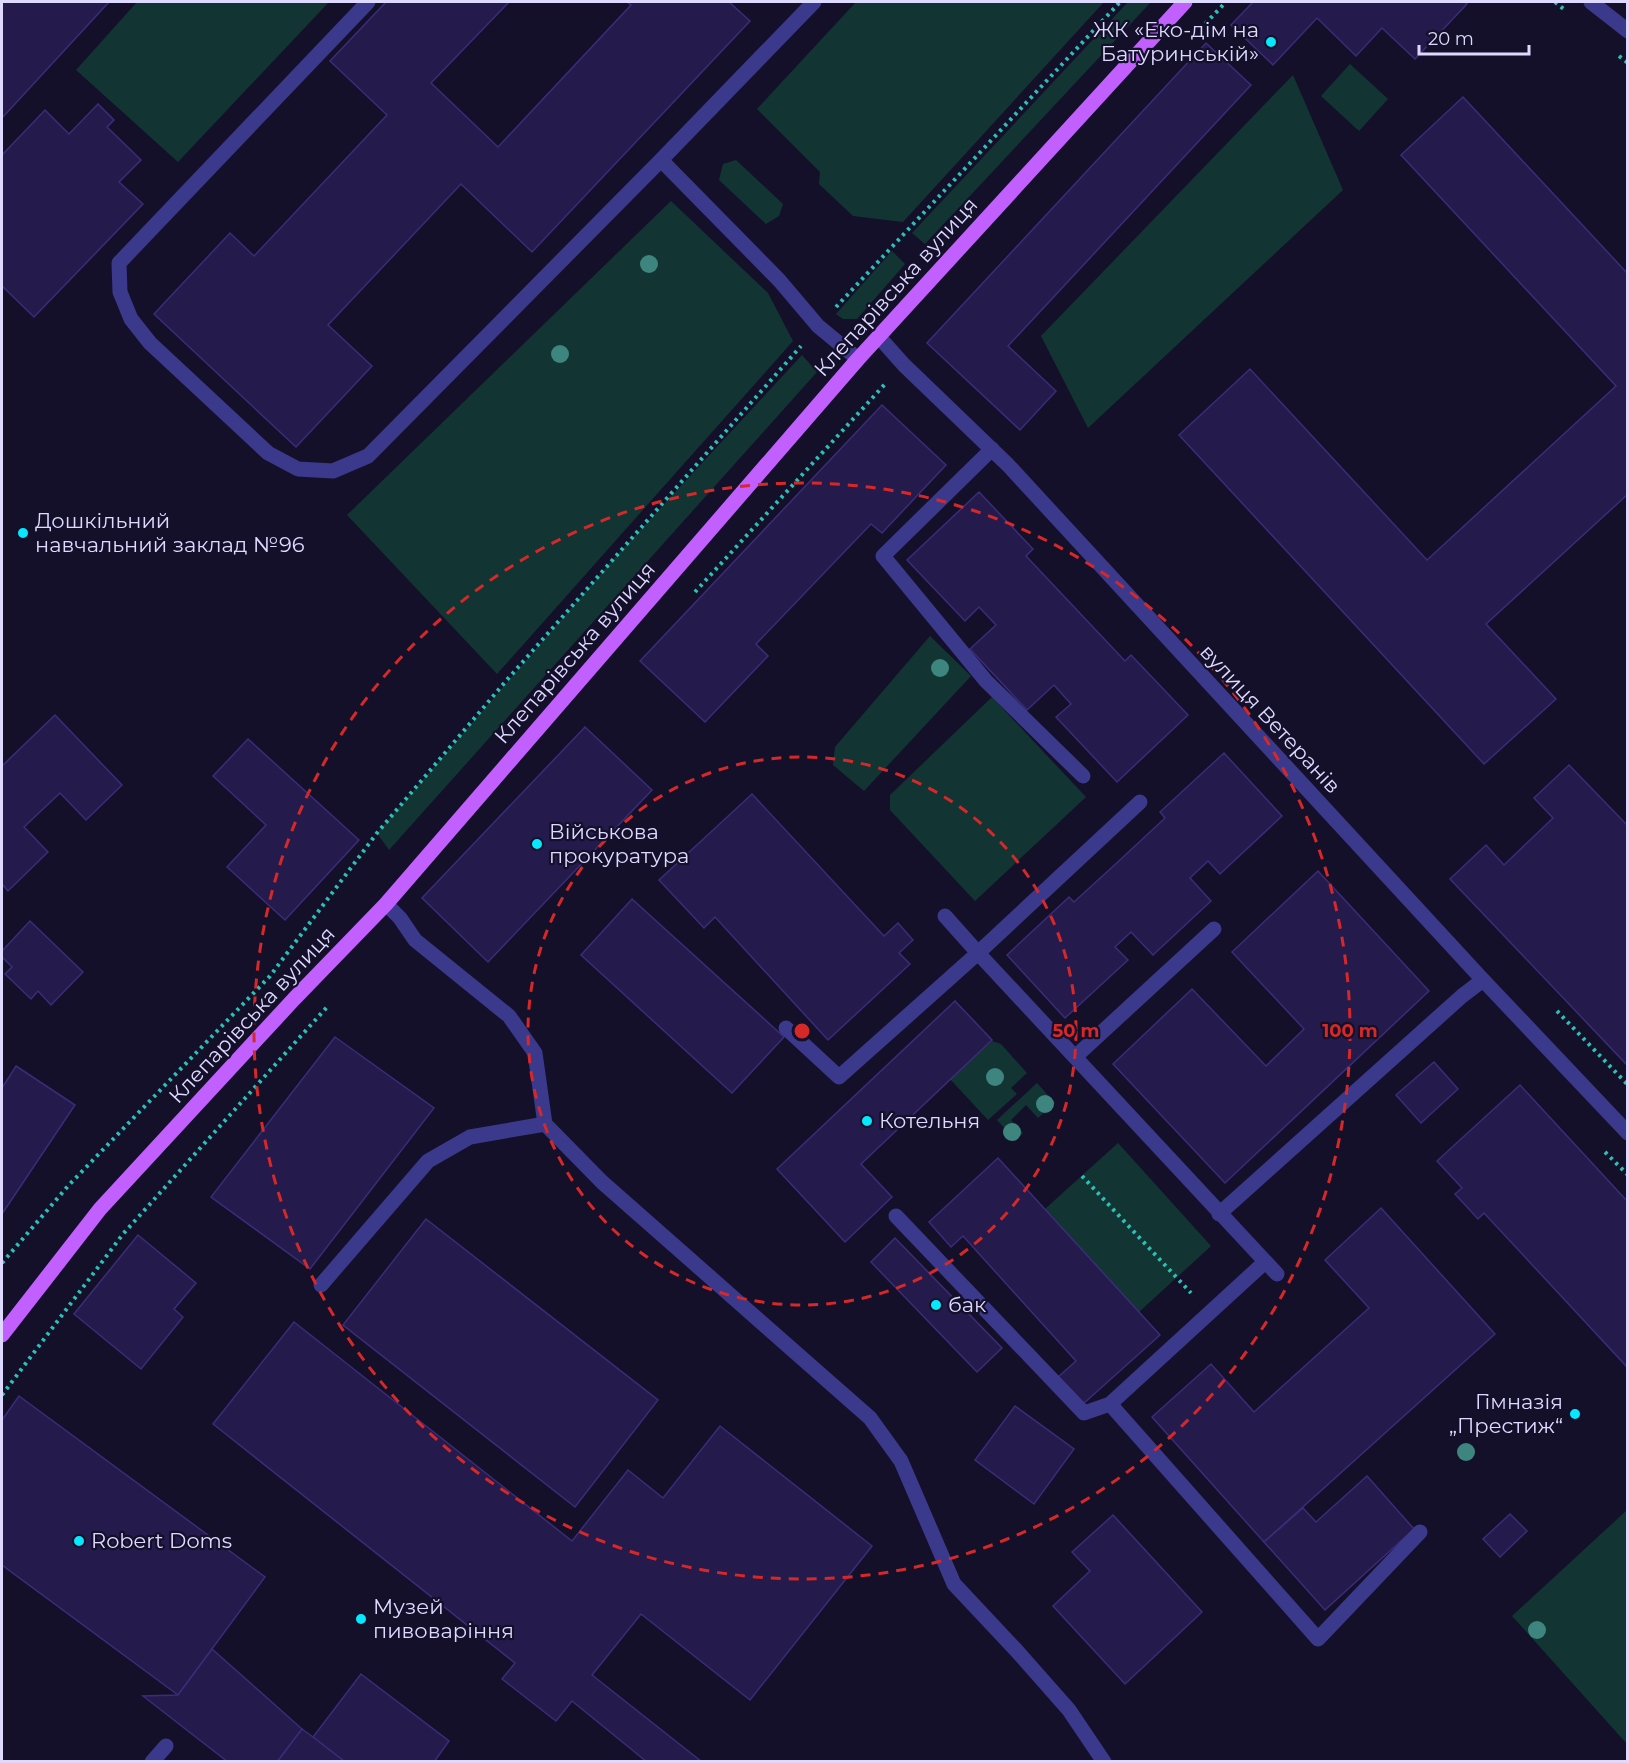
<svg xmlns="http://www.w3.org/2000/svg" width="1629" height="1763" viewBox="0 0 1629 1763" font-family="Montserrat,sans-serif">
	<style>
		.green { fill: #123533 }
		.building { fill: #241b4c; stroke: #3b2c79; stroke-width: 1.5 }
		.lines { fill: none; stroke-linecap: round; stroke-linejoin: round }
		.path { stroke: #2bc1b6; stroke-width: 4; stroke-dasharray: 3 4.5; stroke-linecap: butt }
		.minor { stroke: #3b398b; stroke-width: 15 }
		.major { stroke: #c260ff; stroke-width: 15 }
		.tree { fill: #3d857e }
		.ring { fill: none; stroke: #d62828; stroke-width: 3; stroke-dasharray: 10 8 }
		.poi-dot { fill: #05e8ff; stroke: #14102a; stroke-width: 2 }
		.labels { text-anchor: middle; stroke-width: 4.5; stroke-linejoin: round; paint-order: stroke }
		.poi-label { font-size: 21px; fill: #ddd9ff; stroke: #14102a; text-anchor: start }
		.street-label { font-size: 21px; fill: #ddd9ff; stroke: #14102a }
		.centre { fill: #d62828; stroke: #14102a; stroke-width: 3 }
		.ring-label { font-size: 18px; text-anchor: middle; font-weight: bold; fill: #d62828; stroke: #14102a; stroke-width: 4.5; stroke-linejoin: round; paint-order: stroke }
	</style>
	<rect width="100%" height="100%" fill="#14102a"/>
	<g class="green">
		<polygon points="137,2 329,2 178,162 76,70"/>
		<polygon points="856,2 1104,2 903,222 853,216 819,184 820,172 757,109"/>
		<polygon points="1128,2 1151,2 925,244 912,233"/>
		<polygon points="1350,64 1388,99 1359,131 1321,96"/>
		<polygon points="1293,75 1343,190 1088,428 1041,336"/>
		<polygon points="736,160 783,204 779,216 766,224 719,180 723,164"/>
		<polygon points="671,201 768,293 793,341 497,674 347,515"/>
		<polygon points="892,251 905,264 857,319 843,319 836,314"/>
		<polygon points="802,355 817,372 389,850 377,833 617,555"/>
		<polygon points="930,636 971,676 864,791 833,765 835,747"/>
		<polygon points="992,697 1086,797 975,901 890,810 890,795"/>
		<polygon points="992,1041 1001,1044 1027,1073 1011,1088 1017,1094 988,1120 950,1079"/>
		<polygon points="1037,1083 1055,1103 1038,1118 1026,1105 1011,1120 1023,1133 1016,1141 997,1120"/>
		<polygon points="1118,1143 1211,1246 1139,1312 1045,1209"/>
		<polygon points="1627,1510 1627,1744 1512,1616"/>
	</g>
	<g class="building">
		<polygon points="2,2 109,2 3,117 2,116"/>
		<polygon points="386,2 509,2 431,83 498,147 631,5 627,2 729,2 750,21 532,252 461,184 328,325 372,366 296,447 154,314 230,233 254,256 387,115 330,61"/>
		<polygon points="1253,2 1464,2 1467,4 1415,59 1382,28 1356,56 1317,18 1273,65 1231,25"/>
		<polygon points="1206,43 1251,85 1008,346 1056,391 1020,430 927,343"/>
		<polygon points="1463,97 1628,274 1628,494 1486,624 1556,699 1484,764 1179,435 1250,369 1427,560 1616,386 1401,155"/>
		<polygon points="98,104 114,120 107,127 141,160 119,182 143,204 34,317 2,286 2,155 45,110 69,134"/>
		<polygon points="882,405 946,465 882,533 871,524 756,644 768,656 705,722 640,661"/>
		<polygon points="979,492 1033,549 1026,556 1125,661 1131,655 1188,715 1117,782 1056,717 1071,704 1054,685 1027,710 970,649 996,625 979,607 965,621 907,560"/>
		<polygon points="55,715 122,785 86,820 60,793 24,827 48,852 8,891 2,884 2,766"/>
		<polygon points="585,727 652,790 488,962 422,898"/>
		<polygon points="248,739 359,840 285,920 227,867 266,825 213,776"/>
		<polygon points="1224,753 1282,816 1220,874 1208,861 1190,878 1211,901 1153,955 1131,932 1115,947 1128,960 1065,1018 1007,955 1069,897 1074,902 1121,859 1165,818 1160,812"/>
		<polygon points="1569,765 1628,826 1628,1066 1450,879 1486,845 1504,865 1553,818 1534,798"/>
		<polygon points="752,794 884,936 898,923 913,940 899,953 910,964 828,1040 715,917 704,928 659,880"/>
		<polygon points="1318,871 1429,991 1225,1183 1113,1064 1192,989 1266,1066 1304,1029 1232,952"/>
		<polygon points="632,899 784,1037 732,1093 581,955"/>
		<polygon points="30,921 83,972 51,1005 38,991 31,999 5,974 12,967 2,957 2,951"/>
		<polygon points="955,1001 992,1040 861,1164 892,1197 845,1242 777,1169"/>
		<polygon points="335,1037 434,1108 310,1269 211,1197"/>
		<polygon points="1434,1062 1458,1089 1421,1123 1396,1095"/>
		<polygon points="16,1066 75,1105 2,1214 2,1088"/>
		<polygon points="1520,1085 1628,1202 1628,1368 1484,1213 1478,1219 1455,1194 1462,1188 1437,1161"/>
		<polygon points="998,1158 1160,1335 1083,1404 1058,1377 1076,1361 963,1236 951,1247 929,1222"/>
		<polygon points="1381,1208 1495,1334 1264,1542 1152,1417 1211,1364 1254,1412 1369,1308 1325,1260"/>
		<polygon points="426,1219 658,1400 575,1507 343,1325"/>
		<polygon points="138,1235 196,1283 174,1309 183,1317 141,1369 74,1314"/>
		<polygon points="895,1238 1002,1348 977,1372 871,1262"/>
		<polygon points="294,1322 572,1541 628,1470 663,1498 720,1426 872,1546 750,1700 641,1614 592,1675 702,1762 647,1762 572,1701 556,1721 502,1679 515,1663 213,1424"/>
		<polygon points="19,1396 265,1577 178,1695 2,1565 2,1420"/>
		<polygon points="1015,1406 1074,1449 1034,1504 975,1460"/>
		<polygon points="1367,1476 1414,1529 1325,1610 1264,1542 1303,1508 1316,1522"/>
		<polygon points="1510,1514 1527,1531 1500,1557 1483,1539"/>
		<polygon points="1113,1515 1202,1612 1125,1684 1053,1606 1090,1571 1072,1552"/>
		<polygon points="212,1649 302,1729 277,1762 228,1762 143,1696 178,1695"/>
		<polygon points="361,1674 449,1741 434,1762 345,1762 313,1737"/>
		<polygon points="302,1729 313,1737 345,1762 277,1762"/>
	</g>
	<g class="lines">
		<g class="path">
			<polyline points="1555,2 1566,11"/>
			<polyline points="1200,29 1226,2"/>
			<polyline points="1619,56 1628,63"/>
			<polyline points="836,307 1120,2"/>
			<polyline points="695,592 886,383"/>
			<polyline points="1557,1011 1628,1085"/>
			<polyline points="1605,1152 1628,1175"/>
			<polyline points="1082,1176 1191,1293"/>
			<polyline points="2,1263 68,1186 270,976 377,833 506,681 801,346"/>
			<polyline points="2,1395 123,1234 327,1007"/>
		</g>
		<g class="minor">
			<polyline points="368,2 119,263 120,292 131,319 150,343 268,453 298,469 333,471 368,456 661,160 814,2"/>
			<polyline points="1591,2 1628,31"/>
			<polyline points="661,160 779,280 818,326 858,359"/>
			<polyline points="879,337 904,365 1008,465 1483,980 1628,1133"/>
			<polyline points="992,449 883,556 986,681 1083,776"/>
			<polyline points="1140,802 978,953 1277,1274"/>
			<polyline points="386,904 400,918 415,940 509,1016 535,1053 545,1124 602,1182 870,1418 901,1461 954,1584 1016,1650 1069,1710 1104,1762"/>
			<polyline points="786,1028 839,1077 978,953 945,916"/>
			<polyline points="1075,1057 1214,929"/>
			<polyline points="1219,1214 1462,996 1483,980"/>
			<polyline points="896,1216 1084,1413 1110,1404 1265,1262"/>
			<polyline points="321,1285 428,1161 470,1137 545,1124"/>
			<polyline points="1110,1404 1318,1639 1420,1532"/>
			<polyline points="152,1762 166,1746"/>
		</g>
		<polyline class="major" points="2,1335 100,1209 294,999 386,904 858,359 1185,2"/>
	</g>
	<g class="tree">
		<circle cx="649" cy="264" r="9"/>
		<circle cx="560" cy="354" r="9"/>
		<circle cx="940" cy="668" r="9"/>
		<circle cx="995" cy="1077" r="9"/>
		<circle cx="1045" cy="1104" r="9"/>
		<circle cx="1012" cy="1132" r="9"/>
		<circle cx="1466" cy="1452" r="9"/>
		<circle cx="1537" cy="1630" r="9"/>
	</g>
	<g class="ring">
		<circle cx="802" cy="1031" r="274"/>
		<circle cx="802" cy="1031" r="548"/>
	</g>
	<g class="poi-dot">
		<circle cx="1271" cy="42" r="6"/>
		<circle cx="23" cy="533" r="6"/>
		<circle cx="537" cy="844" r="6"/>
		<circle cx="867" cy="1121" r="6"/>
		<circle cx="936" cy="1305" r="6"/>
		<circle cx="1575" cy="1414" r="6"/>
		<circle cx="79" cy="1541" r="6"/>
		<circle cx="361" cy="1619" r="6"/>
	</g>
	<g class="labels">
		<g class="poi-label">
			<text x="1259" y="37" text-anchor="end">ЖК «Еко-дім на<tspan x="1259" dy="24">Батуринській»</tspan></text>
			<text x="35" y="528">Дошкільний<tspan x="35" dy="24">навчальний заклад №96</tspan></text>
			<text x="549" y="839">Військова<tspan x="549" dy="24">прокуратура</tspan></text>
			<text x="879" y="1128">Котельня</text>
			<text x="948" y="1312">бак</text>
			<text x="1563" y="1409" text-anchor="end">Гімназія<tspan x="1563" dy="24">„Престиж“</tspan></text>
			<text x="91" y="1548">Robert Doms</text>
			<text x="373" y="1614">Музей<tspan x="373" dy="24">пивоваріння</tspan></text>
		</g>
		<g class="street-label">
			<text transform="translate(896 287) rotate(-48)" y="7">Клепарівська вулиця</text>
			<text transform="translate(575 653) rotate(-49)" y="7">Клепарівська вулиця</text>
			<text transform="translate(1270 719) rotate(47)" y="7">вулиця Ветеранів</text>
			<text transform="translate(252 1015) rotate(-47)" y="7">Клепарівська вулиця</text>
		</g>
	</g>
	<circle cx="802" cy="1031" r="9" class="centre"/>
	<g class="ring-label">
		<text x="1076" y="1037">50 m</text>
		<text x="1350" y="1037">100 m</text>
	</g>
	<rect width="1629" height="1763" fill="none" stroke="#ddd9ff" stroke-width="6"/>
	<path d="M1419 45v9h110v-9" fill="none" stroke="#ddd9ff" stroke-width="3"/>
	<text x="1428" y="45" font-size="18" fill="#ddd9ff" stroke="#14102a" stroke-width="4.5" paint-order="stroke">20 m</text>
</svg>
